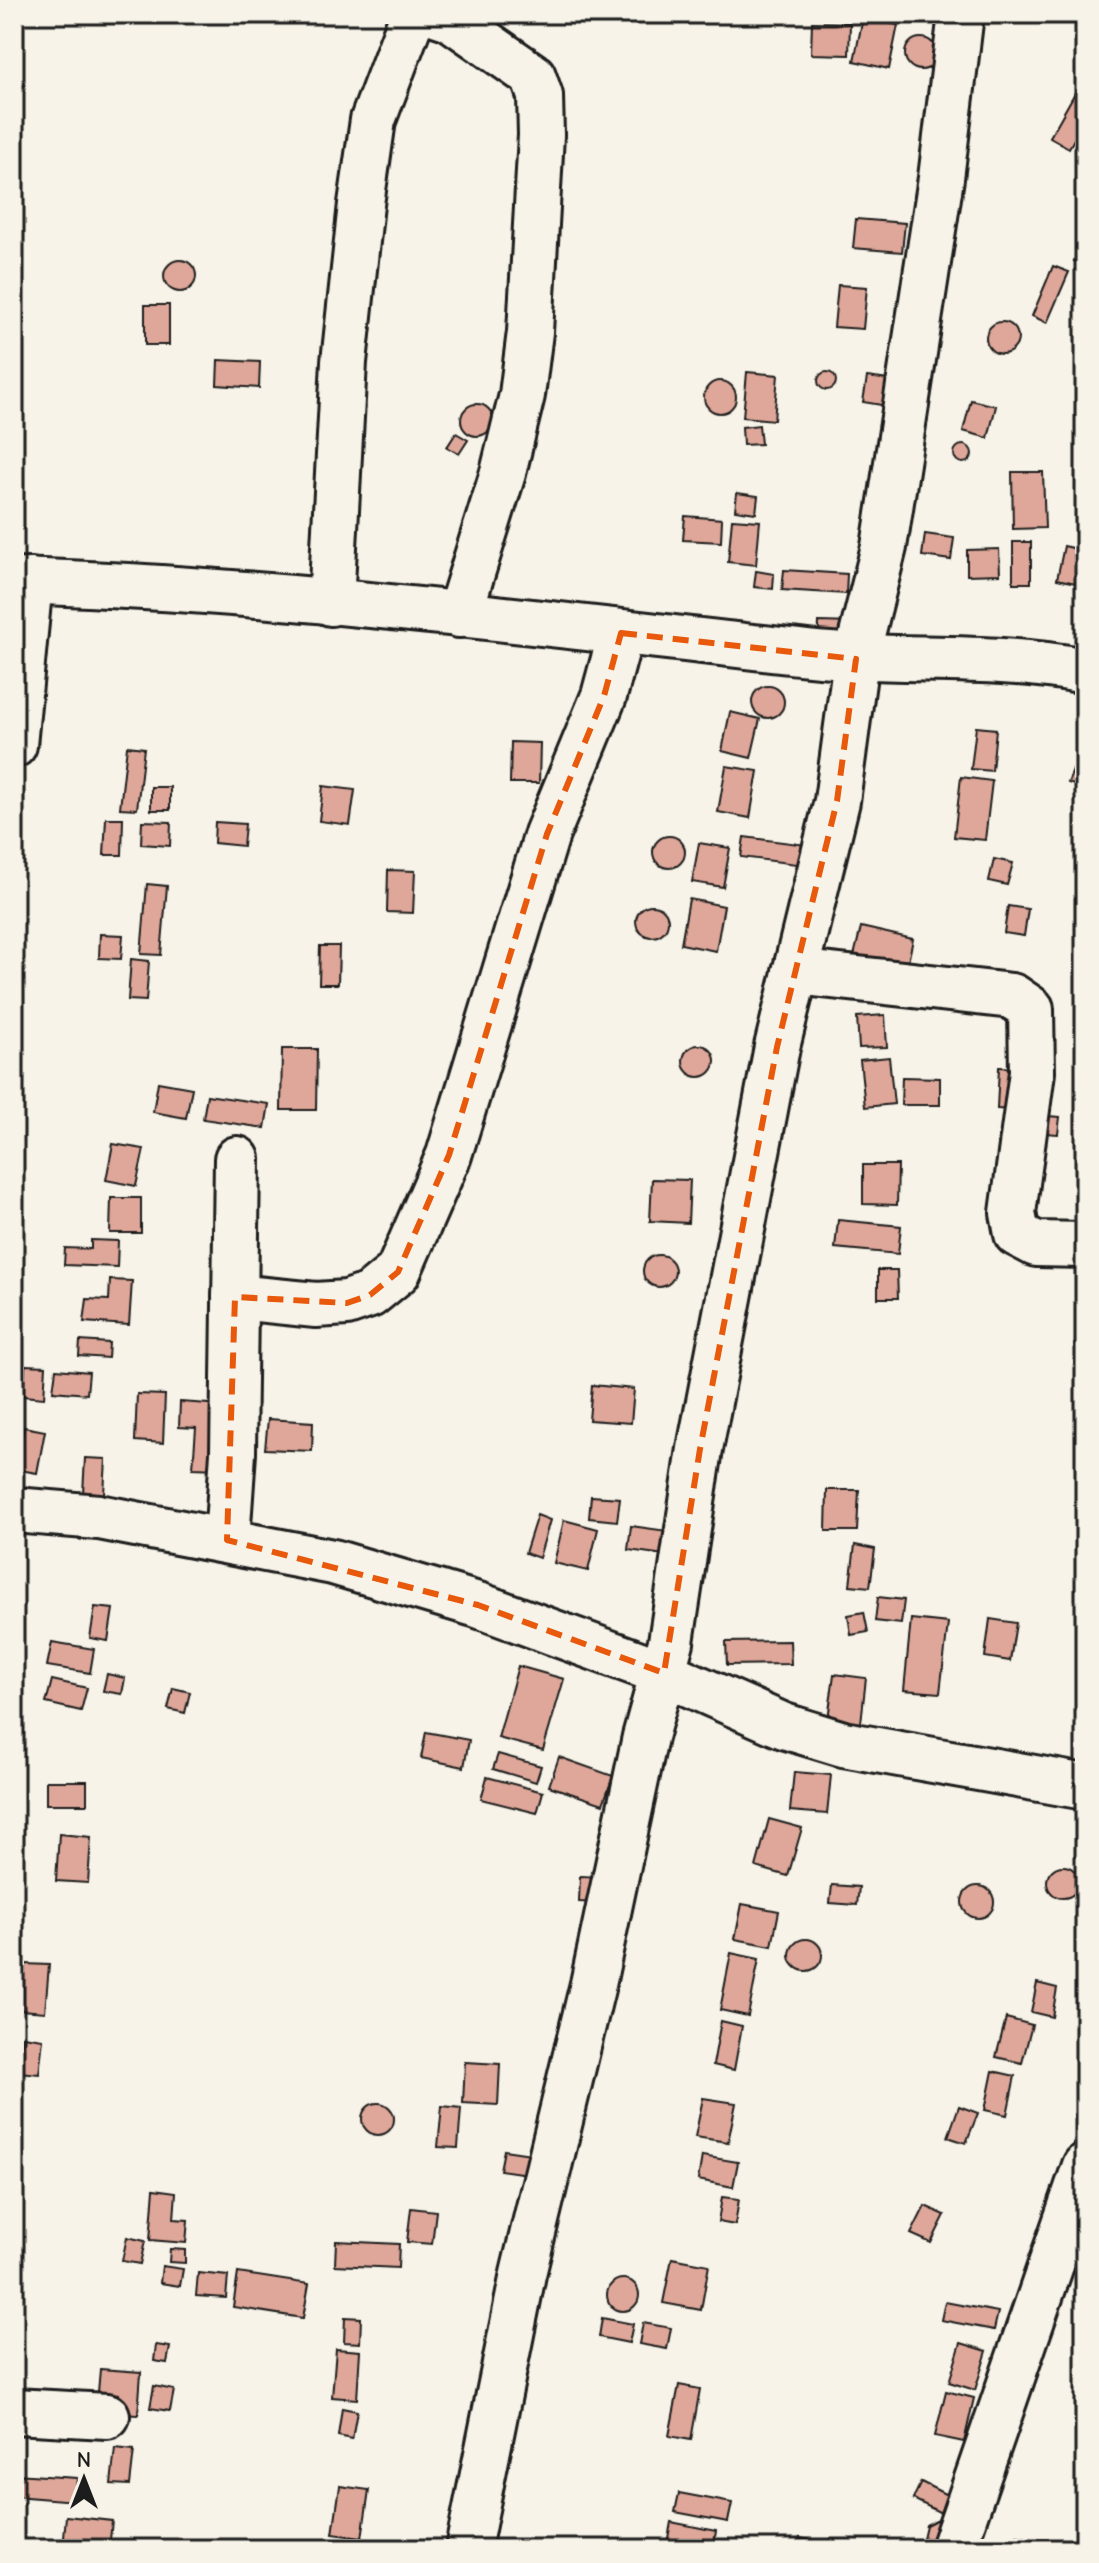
<svg xmlns="http://www.w3.org/2000/svg" width="1099" height="2563" viewBox="0 0 1099 2563" font-family="'Comic Neue',sans-serif">
	<style>
		.building { fill: #dfa799; stroke: #1c1c1c; stroke-width: 2 }
		.lines { fill: none; stroke-linecap: round; stroke-linejoin: round }
		.minor-casing { stroke: #1c1c1c; stroke-width: 50 }
		.minor { stroke: #f7f3e8; stroke-width: 44 }
		.marked { fill: none; stroke: #e8590c; stroke-width: 6; stroke-dasharray: 16 10; stroke-linejoin: round }
	</style>
	<rect width="100%" height="100%" fill="#f7f3e8"/>
	<filter id="ink" filterUnits="userSpaceOnUse"><feTurbulence type="fractalNoise" baseFrequency=".0125" numOctaves="2"/><feDisplacementMap in="SourceGraphic" scale="16" xChannelSelector="R" yChannelSelector="G"/><feConvolveMatrix kernelMatrix="1 2 1 2 8 2 1 2 1" color-interpolation-filters="sRGB"/></filter>
	<g filter="url(#ink)">
		<g class="building">
			<polygon points="863,18 898,25 889,69 854,61"/>
			<polygon points="812,22 850,23 849,55 811,54"/>
			<circle cx="921" cy="54" r="16"/>
			<polygon points="1085,75 1085,120 1069,148 1050,137"/>
			<polygon points="1085,151 1085,171 1076,166"/>
			<polygon points="856,219 905,223 902,252 853,248"/>
			<polygon points="1085,238 1085,266 1074,261"/>
			<circle cx="180" cy="276" r="16"/>
			<polygon points="1053,266 1069,272 1047,323 1032,316"/>
			<polygon points="838,285 867,287 863,329 834,327"/>
			<rect x="145" y="305" width="24" height="40"/>
			<circle cx="1002" cy="338" r="16"/>
			<polygon points="218,360 260,362 259,388 217,385"/>
			<circle cx="827" cy="381" r="9"/>
			<polygon points="747,372 778,375 774,420 743,417"/>
			<polygon points="867,377 897,381 894,407 863,402"/>
			<circle cx="720" cy="397" r="16"/>
			<polygon points="971,400 996,406 988,438 963,431"/>
			<circle cx="477" cy="420" r="16"/>
			<polygon points="759,425 761,444 743,445 742,427"/>
			<polygon points="456,433 468,440 459,454 447,447"/>
			<circle cx="963" cy="454" r="9"/>
			<polygon points="1012,472 1043,472 1045,528 1013,529"/>
			<polygon points="737,493 758,496 756,513 735,510"/>
			<polygon points="685,516 722,519 721,542 683,540"/>
			<polygon points="732,519 760,521 756,565 728,562"/>
			<polygon points="925,534 954,538 951,560 922,556"/>
			<rect x="1013" y="542" width="18" height="41"/>
			<polygon points="1064,546 1085,551 1085,585 1057,579"/>
			<polygon points="999,549 1000,574 967,575 967,550"/>
			<polygon points="784,570 847,574 846,594 782,590"/>
			<polygon points="756,571 774,574 773,589 754,587"/>
			<polygon points="819,622 852,623 852,646 818,645"/>
			<circle cx="768" cy="702" r="16"/>
			<polygon points="730,712 760,719 751,758 722,751"/>
			<polygon points="976,727 996,729 992,771 971,769"/>
			<polygon points="511,742 540,743 539,783 510,783"/>
			<polygon points="127,746 144,748 137,809 120,808"/>
			<polygon points="1079,755 1085,758 1085,789 1068,783"/>
			<polygon points="726,766 758,771 750,818 718,812"/>
			<polygon points="961,777 992,781 985,840 954,837"/>
			<polygon points="323,786 355,790 350,825 319,821"/>
			<rect x="151" y="787" width="19" height="23"/>
			<polygon points="106,818 123,818 122,855 104,855"/>
			<polygon points="142,821 171,822 170,846 141,844"/>
			<polygon points="215,822 245,824 243,846 214,843"/>
			<circle cx="669" cy="852" r="16"/>
			<polygon points="744,837 815,846 812,866 741,857"/>
			<polygon points="699,843 730,848 723,887 692,882"/>
			<polygon points="994,859 1013,863 1007,885 989,881"/>
			<polygon points="388,870 415,871 413,913 387,912"/>
			<polygon points="147,884 167,886 161,955 141,954"/>
			<polygon points="689,899 724,906 716,951 681,944"/>
			<circle cx="652" cy="921" r="16"/>
			<polygon points="1008,906 1028,909 1024,936 1004,933"/>
			<polygon points="861,927 913,939 907,967 854,956"/>
			<polygon points="100,934 123,935 121,959 99,958"/>
			<polygon points="320,946 339,946 338,984 319,984"/>
			<polygon points="131,959 149,961 146,1001 128,1000"/>
			<polygon points="885,1015 887,1047 859,1048 857,1017"/>
			<circle cx="699" cy="1061" r="16"/>
			<polygon points="282,1049 317,1049 316,1110 281,1110"/>
			<polygon points="889,1057 894,1104 865,1107 860,1060"/>
			<polygon points="999,1067 1018,1068 1016,1110 997,1109"/>
			<polygon points="902,1077 940,1078 940,1105 901,1105"/>
			<polygon points="158,1082 192,1088 186,1118 153,1112"/>
			<polygon points="207,1095 269,1104 265,1128 203,1119"/>
			<polygon points="1033,1115 1060,1117 1058,1134 1031,1132"/>
			<polygon points="113,1144 144,1149 136,1186 106,1180"/>
			<polygon points="863,1165 898,1165 897,1205 863,1204"/>
			<polygon points="652,1179 690,1180 688,1223 650,1221"/>
			<polygon points="111,1198 141,1198 141,1233 110,1233"/>
			<polygon points="838,1220 901,1226 898,1254 835,1248"/>
			<polygon points="91,1240 118,1241 117,1267 64,1265 65,1248 91,1249"/>
			<circle cx="659" cy="1271" r="16"/>
			<polygon points="878,1270 897,1270 898,1298 878,1298"/>
			<polygon points="110,1280 132,1281 129,1325 84,1322 87,1299 109,1300"/>
			<polygon points="80,1341 109,1343 108,1358 79,1356"/>
			<polygon points="25,1365 46,1366 44,1398 23,1396"/>
			<polygon points="56,1369 89,1372 87,1394 53,1391"/>
			<polygon points="592,1385 634,1389 631,1423 589,1420"/>
			<polygon points="137,1394 165,1395 163,1443 135,1441"/>
			<polygon points="180,1402 223,1405 218,1469 193,1468 196,1428 179,1427"/>
			<polygon points="268,1419 313,1422 312,1451 265,1449"/>
			<polygon points="24,1427 45,1431 37,1473 14,1469 14,1442 21,1443"/>
			<polygon points="85,1458 106,1459 104,1494 83,1493"/>
			<polygon points="827,1490 859,1490 857,1531 826,1531"/>
			<polygon points="591,1496 620,1498 617,1521 589,1518"/>
			<polygon points="537,1515 550,1520 539,1558 525,1553"/>
			<polygon points="564,1520 598,1529 588,1571 554,1563"/>
			<polygon points="631,1526 675,1532 672,1556 628,1550"/>
			<polygon points="855,1545 875,1549 870,1587 850,1585"/>
			<polygon points="878,1597 904,1600 901,1624 875,1621"/>
			<polygon points="95,1607 113,1609 108,1641 90,1638"/>
			<polygon points="864,1612 868,1632 851,1635 848,1615"/>
			<polygon points="911,1619 948,1623 940,1693 904,1690"/>
			<polygon points="990,1619 1016,1623 1010,1661 985,1657"/>
			<polygon points="790,1641 791,1664 727,1665 726,1642"/>
			<polygon points="52,1642 94,1649 90,1673 47,1666"/>
			<polygon points="518,1666 564,1679 543,1750 498,1738"/>
			<polygon points="107,1674 125,1678 122,1694 103,1691"/>
			<polygon points="834,1674 866,1678 861,1723 828,1719"/>
			<polygon points="52,1680 87,1688 81,1711 46,1703"/>
			<polygon points="173,1688 190,1692 185,1713 168,1709"/>
			<polygon points="426,1732 469,1740 464,1767 421,1758"/>
			<polygon points="498,1754 541,1766 536,1782 493,1769"/>
			<polygon points="559,1757 613,1776 603,1804 549,1786"/>
			<polygon points="794,1772 831,1775 827,1814 790,1811"/>
			<polygon points="487,1777 543,1792 537,1813 481,1799"/>
			<rect x="46" y="1781" width="41" height="23"/>
			<polygon points="769,1819 802,1828 788,1876 756,1867"/>
			<polygon points="59,1834 91,1837 88,1883 56,1881"/>
			<circle cx="1063" cy="1882" r="16"/>
			<polygon points="580,1876 600,1877 599,1903 579,1902"/>
			<polygon points="832,1885 859,1887 857,1905 830,1903"/>
			<circle cx="978" cy="1902" r="16"/>
			<polygon points="742,1904 779,1911 772,1946 735,1939"/>
			<circle cx="806" cy="1955" r="16"/>
			<polygon points="731,1953 759,1959 748,2016 720,2010"/>
			<polygon points="24,1964 49,1965 45,2012 21,2010"/>
			<polygon points="1037,1983 1057,1988 1052,2017 1031,2012"/>
			<polygon points="1006,2018 1032,2025 1022,2063 996,2057"/>
			<polygon points="721,2021 742,2026 734,2070 713,2065"/>
			<polygon points="23,2036 43,2039 39,2074 19,2072"/>
			<polygon points="465,2062 500,2064 498,2105 463,2103"/>
			<polygon points="993,2071 1015,2076 1007,2115 985,2110"/>
			<polygon points="703,2098 736,2103 728,2142 695,2137"/>
			<circle cx="378" cy="2119" r="16"/>
			<polygon points="442,2106 461,2108 458,2148 438,2147"/>
			<polygon points="959,2106 978,2113 966,2143 948,2137"/>
			<polygon points="504,2150 538,2155 535,2175 500,2170"/>
			<polygon points="702,2156 738,2162 733,2187 698,2180"/>
			<polygon points="154,2189 176,2192 174,2219 188,2220 186,2243 150,2240"/>
			<polygon points="722,2197 739,2199 735,2225 718,2222"/>
			<polygon points="925,2206 945,2215 931,2243 911,2234"/>
			<polygon points="411,2208 436,2211 432,2244 407,2242"/>
			<polygon points="127,2237 145,2241 140,2264 122,2261"/>
			<polygon points="336,2241 399,2244 398,2268 335,2265"/>
			<polygon points="170,2249 185,2250 185,2263 169,2262"/>
			<polygon points="672,2258 709,2265 701,2310 663,2303"/>
			<polygon points="162,2266 183,2269 180,2286 160,2283"/>
			<polygon points="198,2273 228,2276 226,2298 196,2296"/>
			<polygon points="238,2273 309,2284 303,2318 233,2307"/>
			<circle cx="623" cy="2295" r="16"/>
			<polygon points="945,2302 998,2312 994,2330 941,2320"/>
			<polygon points="345,2317 361,2318 360,2343 344,2342"/>
			<polygon points="602,2318 633,2324 629,2343 599,2337"/>
			<polygon points="643,2323 671,2328 667,2349 639,2344"/>
			<polygon points="961,2343 987,2351 975,2390 949,2382"/>
			<polygon points="156,2345 170,2347 167,2363 154,2361"/>
			<polygon points="336,2349 360,2351 357,2399 332,2397"/>
			<polygon points="100,2369 141,2372 138,2415 117,2414 118,2394 98,2392"/>
			<polygon points="679,2385 700,2389 691,2440 669,2436"/>
			<polygon points="154,2386 174,2390 170,2411 150,2408"/>
			<polygon points="946,2391 974,2398 964,2442 935,2436"/>
			<polygon points="342,2408 357,2411 352,2439 338,2436"/>
			<polygon points="115,2448 134,2450 130,2485 111,2484"/>
			<polygon points="14,2474 77,2478 75,2501 14,2496"/>
			<polygon points="921,2482 961,2502 953,2519 913,2499"/>
			<polygon points="340,2486 369,2490 362,2538 333,2534"/>
			<polygon points="679,2493 732,2503 728,2522 675,2512"/>
			<polygon points="66,2516 112,2521 109,2549 63,2549"/>
			<polygon points="938,2519 945,2521 948,2549 931,2549 923,2538 926,2525"/>
			<polygon points="671,2522 716,2531 713,2549 666,2549"/>
			<polygon points="1017,2536 1047,2542 1046,2549 1015,2549"/>
			<polygon points="800,2538 854,2548 854,2549 798,2549"/>
			<polygon points="322,2542 363,2547 363,2549 321,2549"/>
			<polygon points="863,2544 892,2549 862,2549"/>
		</g>
		<g class="lines">
			<g class="minor-casing">
				<g id="minor">
					<polyline points="438,14 450,18 533,76 540,96 541,135 530,332 522,395 503,473 459,615"/>
					<path d="M14 581C279 589 545 624 808 653 900 663 995 653 1085 671"/>
					<polyline points="331,603 344,362 361,204 373,120 410,22 419,14"/>
					<polyline points="14,745 30,581"/>
					<polyline points="795,972 1012,996 1031,1009 1032,1072 1013,1213 1017,1234 1036,1244 1085,1245"/>
					<polyline points="235,1297 316,1305 347,1303 370,1295 398,1272 449,1155 547,834 604,696 621,633"/>
					<polyline points="14,1510 99,1517 333,1562 478,1605 664,1673 784,1726 843,1744 1085,1787"/>
					<polyline points="227,1540 233,1453 237,1159"/>
					<polyline points="14,2411 107,2416"/>
					<polyline points="468,2549 523,2274 593,1984 645,1737 671,1642 700,1449 777,1047 837,801 856,659 884,547 941,178 961,14"/>
					<polyline points="953,2549 1085,2166"/>
				</g>
			</g>
			<use href="#minor" class="minor"/>
		</g>
	</g>
	<path class="marked" d="M621 633 856 659 837 801 777 1047 700 1449 664 1673 478 1605 227 1540 235 1297 347 1303 370 1295 398 1272 449 1155 547 834 604 696Z"/>
	<rect width="1099" height="2563" fill="none" stroke="#f7f3e8" stroke-width="48"/>
	<rect x="24" y="24" width="1051" height="2515" fill="none" stroke="#1c1c1c" stroke-width="3" filter="url(#ink)"/>
	<g transform="translate(84 2479)" stroke="#f7f3e8" stroke-width="6" paint-order="stroke">
	<path d="M0-6L14 30L0 20L-14 30Z" fill="#1c1c1c"/>
	<text y="-12" font-size="22" font-weight="bold" text-anchor="middle" fill="#1c1c1c">N</text>
	</g>
</svg>
